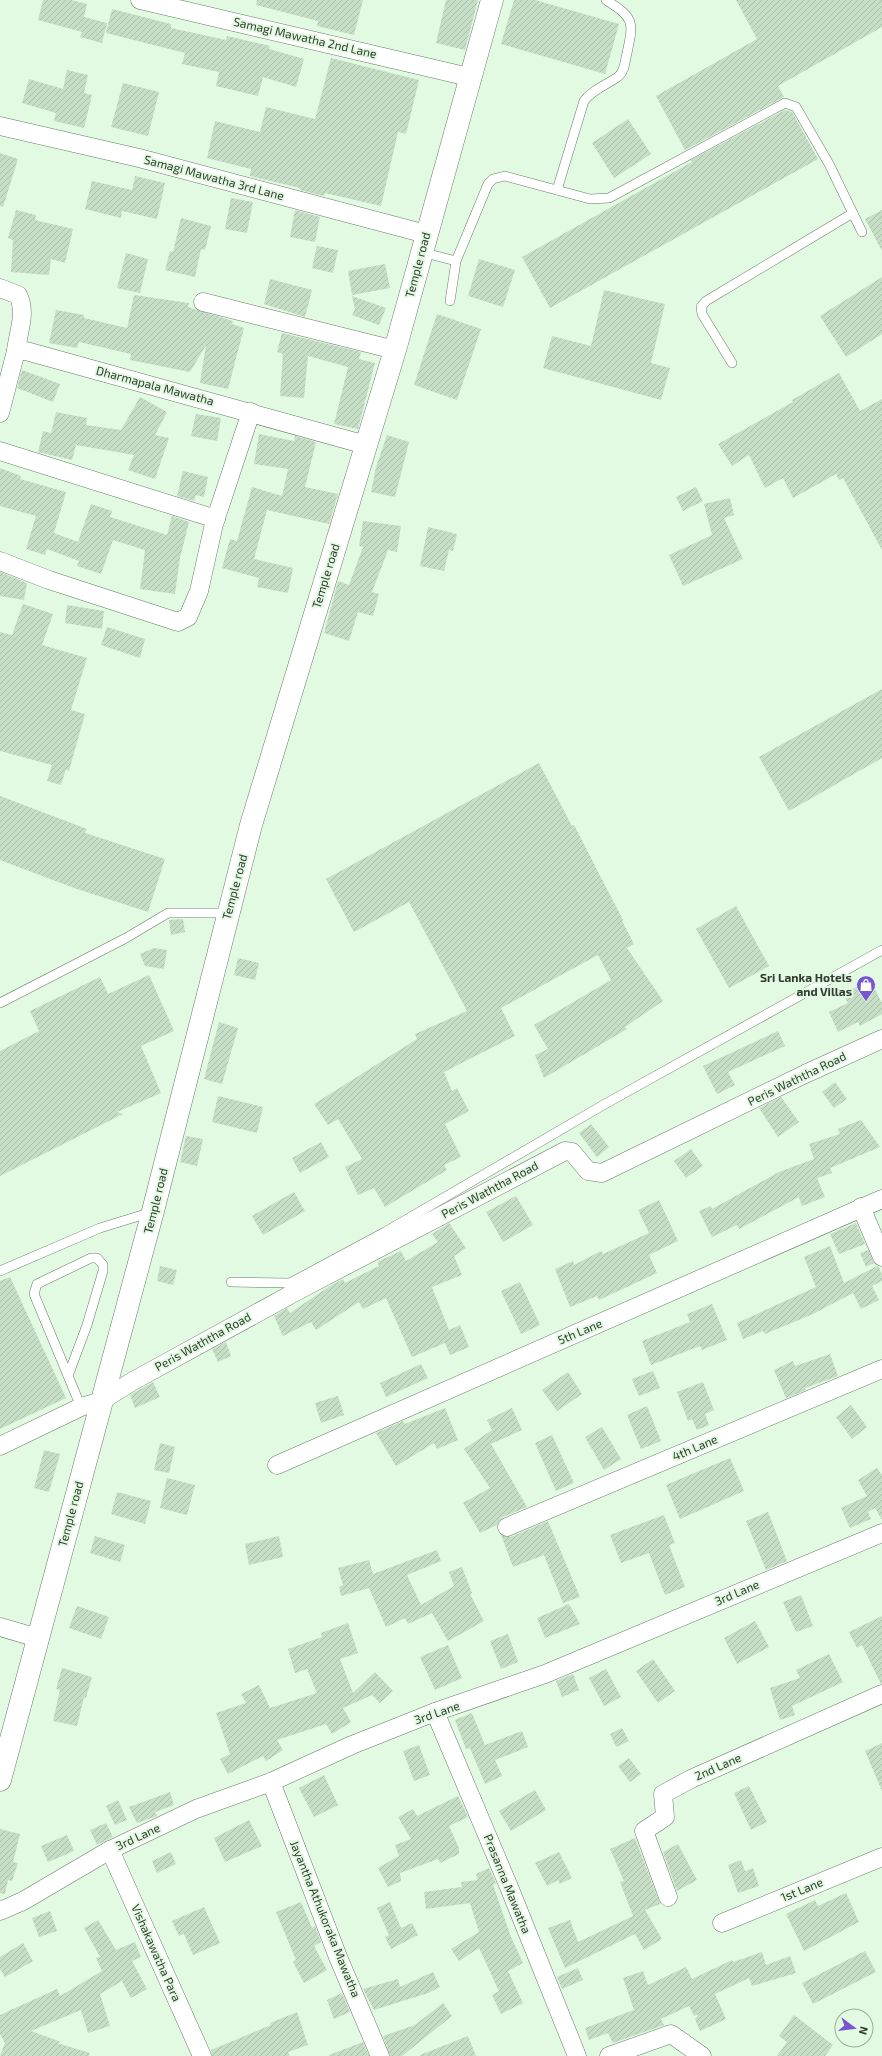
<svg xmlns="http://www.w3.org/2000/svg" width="882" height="2056" viewBox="0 0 882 2056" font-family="'Exo 2',sans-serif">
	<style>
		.building { fill: url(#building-hatch) }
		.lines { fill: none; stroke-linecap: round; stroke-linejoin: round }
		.lane-casing { stroke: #677b66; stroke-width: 10 }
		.street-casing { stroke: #677b66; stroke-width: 19 }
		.secondary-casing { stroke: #677b66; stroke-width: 23 }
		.lane { stroke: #fff; stroke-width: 9 }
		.street { stroke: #fff; stroke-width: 18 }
		.secondary { stroke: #fff; stroke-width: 22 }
		.labels { text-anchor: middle; stroke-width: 4; stroke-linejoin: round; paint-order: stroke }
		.street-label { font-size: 12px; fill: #323b31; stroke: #e3fae2 }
		.poi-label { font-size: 12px; font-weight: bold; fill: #323b31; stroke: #e3fae2; text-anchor: end }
	</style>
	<defs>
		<pattern id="building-hatch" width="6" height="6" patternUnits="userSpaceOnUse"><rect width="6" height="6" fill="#c7dec6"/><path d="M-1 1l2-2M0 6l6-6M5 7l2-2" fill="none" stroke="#abbfab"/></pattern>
	</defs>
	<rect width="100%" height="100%" fill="#e3fae2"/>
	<g class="building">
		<polygon points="43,0 71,0 87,4 84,17 107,23 102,43 80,37 82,32 38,20"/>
		<polygon points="257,0 363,0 354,35 317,26 318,21 256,5"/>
		<polygon points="446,0 478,0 465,50 436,43"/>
		<polygon points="514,0 535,0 619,24 605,74 501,44"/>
		<polygon points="736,0 882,0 882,27 778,86 784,97 685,150 656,96 757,39"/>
		<polygon points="112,9 171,24 171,28 226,40 227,36 270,46 269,49 304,59 296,87 263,77 258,96 216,86 219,72 182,64 185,53 106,33"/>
		<polygon points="331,58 419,80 406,134 398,132 381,206 325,193 324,196 300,190 300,188 250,176 251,169 207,158 215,121 260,132 266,107 315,119"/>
		<polygon points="67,70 88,75 84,93 92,95 84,128 54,121 56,113 22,103 29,79 63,89"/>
		<polygon points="123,83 159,92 148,136 111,127"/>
		<polygon points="785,110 792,112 818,159 550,308 522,257 692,162 691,160"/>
		<polygon points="628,119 651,154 614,178 592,143"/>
		<polygon points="0,153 18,159 3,207 0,206"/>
		<polygon points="135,176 165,183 157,219 122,211 121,218 85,209 92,181 132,190"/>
		<polygon points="231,198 253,202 247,233 225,229"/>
		<polygon points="16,210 36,215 35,220 73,229 65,263 51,259 49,275 11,272 13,240 8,238"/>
		<polygon points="295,210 320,217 315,242 290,237"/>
		<polygon points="882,210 882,251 865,219"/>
		<polygon points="181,218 211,226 205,250 201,249 195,277 165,270 170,251 173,252"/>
		<polygon points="317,246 338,250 333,273 312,268"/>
		<polygon points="126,253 148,259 140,293 117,288"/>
		<polygon points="479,259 515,270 503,307 468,296"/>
		<polygon points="385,264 390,288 352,295 348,271"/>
		<polygon points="882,277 882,334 846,357 820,316"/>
		<polygon points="270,279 312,290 305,317 264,304"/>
		<polygon points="604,290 665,304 651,363 670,368 661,400 543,368 552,336 591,346"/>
		<polygon points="134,295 189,303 188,307 233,321 232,324 244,328 228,389 200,383 206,345 190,372 130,360 131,354 79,342 77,348 49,343 56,310 84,315 84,318 127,328"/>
		<polygon points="352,296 386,308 379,325 352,315 355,309"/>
		<polygon points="437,314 481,329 457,400 414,385"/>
		<polygon points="282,333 361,352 359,359 375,363 358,429 334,424 348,367 308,356 304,398 280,396 283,354 277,352"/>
		<polygon points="22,370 60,384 53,402 17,388"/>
		<polygon points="839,373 860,411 882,399 882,550 843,478 839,480 836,474 793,498 783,478 765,488 749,455 732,466 718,444 793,402 792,400"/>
		<polygon points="140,397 167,412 155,435 169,438 155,479 128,470 134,455 76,445 72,460 38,452 43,431 51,433 56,412 87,418 86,425 121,430"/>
		<polygon points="196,414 221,418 217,441 191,436"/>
		<polygon points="259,434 294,441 295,436 316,442 305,487 338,494 329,524 267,510 254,559 293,568 288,593 257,587 259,578 222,568 230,539 237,541 252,487 282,496 288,469 254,464"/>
		<polygon points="387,435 409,442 395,497 371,492 376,467"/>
		<polygon points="0,468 21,476 20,479 66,492 54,533 78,542 91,504 112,511 110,517 167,535 172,516 189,522 180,558 175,594 140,589 145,550 113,540 101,574 77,566 79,561 47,549 45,555 26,549 36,516 0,506"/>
		<polygon points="183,471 208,477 204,497 196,495 194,501 177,496"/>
		<polygon points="696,487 703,501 683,511 676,497"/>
		<polygon points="730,498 734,515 724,518 743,559 683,586 669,555 712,535 704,504"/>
		<polygon points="363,521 401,526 397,552 388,550 372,592 379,594 373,616 358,612 349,641 324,633 338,581 349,585 363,547 359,546"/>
		<polygon points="428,527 457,534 453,551 449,550 444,571 420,566"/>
		<polygon points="0,572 27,583 24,600 0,596"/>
		<polygon points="23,604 53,614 42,645 87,658 71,710 85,714 69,771 66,769 61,785 47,781 52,765 0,751 0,632 12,635"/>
		<polygon points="67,605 104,611 102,629 65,623"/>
		<polygon points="107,627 145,639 140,658 101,645"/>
		<polygon points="882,689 882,758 789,811 759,757"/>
		<polygon points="539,763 572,826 574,825 623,920 622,921 634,944 627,948 663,1001 625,1027 627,1029 544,1078 535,1055 548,1049 534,1025 611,980 598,955 501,1008 515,1036 444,1072 452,1091 457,1088 469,1111 445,1124 461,1157 444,1165 447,1170 385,1207 374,1188 358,1195 345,1167 362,1159 338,1119 328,1125 314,1104 417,1039 415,1034 467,1011 409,902 354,932 326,879"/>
		<polygon points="0,796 87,829 85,833 165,859 148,912 74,888 0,860"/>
		<polygon points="736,906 769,966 729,988 696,929"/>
		<polygon points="183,919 185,932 171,935 169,920"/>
		<polygon points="154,948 167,950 164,969 145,966 140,954"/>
		<polygon points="238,958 259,963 255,980 234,975"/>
		<polygon points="149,975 174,1031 141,1046 161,1093 117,1112 123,1114 0,1176 0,1051 39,1031 30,1011 100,977 108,994"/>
		<polygon points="870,980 882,1003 882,1014 860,1026 858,1022 838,1032 829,1012 848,1003 843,994"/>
		<polygon points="219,1022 238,1028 222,1084 204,1079"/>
		<polygon points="778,1031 785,1046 728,1072 735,1085 717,1094 703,1066"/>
		<polygon points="835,1082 847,1099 834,1108 822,1092"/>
		<polygon points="218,1096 263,1107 257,1133 212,1122"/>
		<polygon points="781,1097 799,1122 778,1137 759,1108"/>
		<polygon points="861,1120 880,1147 830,1168 832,1173 817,1178 825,1197 802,1206 799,1197 739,1229 737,1225 712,1237 699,1211 711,1206 712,1209 779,1172 814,1159 809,1144 840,1134 838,1129"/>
		<polygon points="591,1124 609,1147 597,1157 579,1133"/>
		<polygon points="186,1136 203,1139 197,1166 180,1162"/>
		<polygon points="321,1142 329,1157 300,1173 292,1158"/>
		<polygon points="691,1149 703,1166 686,1178 674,1161"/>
		<polygon points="294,1192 305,1211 263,1235 252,1216"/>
		<polygon points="516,1196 533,1225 503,1242 486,1212"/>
		<polygon points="659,1200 678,1241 649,1255 657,1273 599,1300 597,1296 570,1307 555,1269 573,1261 574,1265 601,1251 603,1254 649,1233 638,1210"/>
		<polygon points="449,1223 466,1248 454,1256 462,1275 432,1287 449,1330 460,1325 469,1347 450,1355 445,1343 412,1357 386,1298 363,1309 359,1302 316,1330 311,1322 283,1336 274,1316 287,1308 290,1313 330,1286 343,1279 345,1283 379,1266 377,1262 401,1251 406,1261 438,1242 432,1234"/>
		<polygon points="856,1223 865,1244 839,1254 830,1234"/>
		<polygon points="830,1246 844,1283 877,1266 879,1267 882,1275 882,1281 872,1286 879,1300 861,1309 853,1293 813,1314 765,1334 763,1331 743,1339 737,1323 816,1287 804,1257"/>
		<polygon points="868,1250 874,1263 866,1267 860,1253"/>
		<polygon points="160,1266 177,1270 173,1285 157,1281"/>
		<polygon points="10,1277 66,1398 0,1429 0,1281"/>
		<polygon points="520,1282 540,1325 521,1334 501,1291"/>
		<polygon points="712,1304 727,1340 702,1350 700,1346 651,1365 642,1341 690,1322 687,1314"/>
		<polygon points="226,1342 231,1356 218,1362 212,1349"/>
		<polygon points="830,1354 838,1376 805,1388 806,1390 786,1398 774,1370 793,1361 795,1366"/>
		<polygon points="421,1364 428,1378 386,1397 380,1383"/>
		<polygon points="653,1371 660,1388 639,1396 632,1379"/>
		<polygon points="568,1372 582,1394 557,1411 542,1390"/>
		<polygon points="153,1382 160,1397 135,1408 130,1395"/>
		<polygon points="703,1382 714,1410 705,1414 709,1425 697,1430 692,1419 688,1421 677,1392"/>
		<polygon points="338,1396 344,1415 321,1423 315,1403"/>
		<polygon points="851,1405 867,1427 852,1439 836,1417"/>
		<polygon points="647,1406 661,1441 641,1449 627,1415"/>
		<polygon points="445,1408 458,1440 437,1449 434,1443 396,1466 376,1433 403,1421 405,1424"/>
		<polygon points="512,1408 522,1430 491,1444 527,1507 503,1517 497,1525 480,1533 463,1503 490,1488 464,1449 492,1430 487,1420"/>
		<polygon points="602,1427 621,1459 604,1470 585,1437"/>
		<polygon points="552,1435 574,1483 556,1491 535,1443"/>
		<polygon points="160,1443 175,1447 169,1473 154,1470"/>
		<polygon points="44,1450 60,1454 49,1492 34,1488"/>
		<polygon points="730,1458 744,1491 680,1519 666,1485"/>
		<polygon points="877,1468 882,1475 882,1520 875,1508 868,1512 871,1519 850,1528 841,1508 867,1496 858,1480"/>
		<polygon points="167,1478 195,1485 187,1515 160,1508"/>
		<polygon points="117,1492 151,1501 145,1524 111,1514"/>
		<polygon points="768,1512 787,1561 766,1570 746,1521"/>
		<polygon points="664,1515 675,1543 669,1545 685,1587 665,1595 649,1553 621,1563 610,1535"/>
		<polygon points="548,1521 580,1597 563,1603 544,1555 513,1567 501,1535 511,1537"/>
		<polygon points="95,1536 125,1545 120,1562 90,1553"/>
		<polygon points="279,1536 283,1557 249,1565 245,1544"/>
		<polygon points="437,1550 441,1561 407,1575 421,1605 454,1586 449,1572 462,1567 472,1593 470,1594 484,1621 448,1641 432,1613 408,1624 405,1618 386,1627 369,1588 341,1596 339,1587 343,1585 338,1568 369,1560 373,1574"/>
		<polygon points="801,1595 813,1626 796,1632 783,1602"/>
		<polygon points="569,1604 580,1624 545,1638 537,1618"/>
		<polygon points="77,1606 109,1617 101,1639 69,1628"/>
		<polygon points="882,1616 882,1684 881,1684 862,1645 857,1648 849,1632"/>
		<polygon points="755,1621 769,1647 737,1664 724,1638"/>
		<polygon points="348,1623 358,1653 340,1659 353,1693 375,1672 393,1691 380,1703 372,1695 343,1708 351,1722 332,1734 326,1724 277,1740 283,1750 266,1761 263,1756 228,1774 220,1759 230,1754 216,1713 246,1703 241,1694 259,1685 270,1708 317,1693 307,1669 295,1673 288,1649 322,1637 321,1633"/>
		<polygon points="508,1634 518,1662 501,1669 490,1641"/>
		<polygon points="448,1645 462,1678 435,1690 420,1657"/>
		<polygon points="829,1654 843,1682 792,1706 795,1715 780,1720 770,1688 800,1678 796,1670"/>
		<polygon points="653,1659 675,1691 658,1703 636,1671"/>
		<polygon points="62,1668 92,1677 86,1698 84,1697 77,1726 53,1721 60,1690 56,1689"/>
		<polygon points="606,1669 621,1697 604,1706 589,1678"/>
		<polygon points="573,1674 579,1690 562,1697 556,1681"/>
		<polygon points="472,1713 485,1745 522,1731 528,1747 495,1760 502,1776 485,1784 470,1748 466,1749 455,1720"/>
		<polygon points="622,1728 629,1741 616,1747 610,1734"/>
		<polygon points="882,1743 882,1791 865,1751"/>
		<polygon points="419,1745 430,1775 414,1781 403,1751"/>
		<polygon points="629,1758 641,1774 630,1782 618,1766"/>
		<polygon points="324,1775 338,1805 314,1817 299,1788"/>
		<polygon points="749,1786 767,1822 751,1830 734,1793"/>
		<polygon points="535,1790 546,1810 511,1831 499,1811"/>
		<polygon points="170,1792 174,1805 155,1812 157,1816 137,1823 129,1807"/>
		<polygon points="458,1796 468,1817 449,1826 459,1848 459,1854 440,1863 438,1859 400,1873 401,1881 388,1887 378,1868 399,1856 395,1845 411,1839 398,1817 413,1809 417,1816"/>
		<polygon points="118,1800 127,1820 115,1825 106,1806"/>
		<polygon points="249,1820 262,1846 225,1862 214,1838"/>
		<polygon points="106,1823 113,1837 97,1845 90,1830"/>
		<polygon points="0,1829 20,1834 13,1862 18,1863 12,1881 8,1880 5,1894 0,1893"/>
		<polygon points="67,1835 74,1851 48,1862 41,1846"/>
		<polygon points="635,1838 660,1904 645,1910 662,1939 644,1950 635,1934 565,1968 548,1928 570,1920 578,1942 633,1916 620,1882 624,1881 610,1849"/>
		<polygon points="678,1844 697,1880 677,1891 663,1852"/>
		<polygon points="171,1852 176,1864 157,1873 152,1861"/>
		<polygon points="559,1852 572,1878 560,1884 558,1880 547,1886 535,1863"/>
		<polygon points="741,1860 745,1871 753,1868 759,1886 738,1893 728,1865"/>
		<polygon points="489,1868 496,1883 493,1885 511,1937 523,1963 508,1971 523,2003 501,2014 492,1995 499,1991 479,1948 459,1961 451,1949 479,1932 470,1903 426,1909 424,1892 462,1887 461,1882 478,1880 476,1874"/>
		<polygon points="846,1893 859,1922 804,1951 786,1914 815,1900 818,1906"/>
		<polygon points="301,1902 312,1928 315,1926 321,1942 314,1946 327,1970 304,1983 293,1962 296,1960 276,1912"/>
		<polygon points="390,1902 401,1928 412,1923 418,1935 391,1949 385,1937 389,1935 377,1908"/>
		<polygon points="204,1907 220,1943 193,1955 184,1934 179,1936 172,1921"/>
		<polygon points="50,1911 57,1931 39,1937 32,1918"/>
		<polygon points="98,1920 116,1950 135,1942 141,1957 132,1961 147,1989 131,1998 122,1981 100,1994 110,2026 88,2033 81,2010 31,2031 61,2042 57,2043 90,2053 89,2056 0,2056 5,2043 0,2034 0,2015 57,1989 60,1996 102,1971 96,1958 100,1957 84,1928"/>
		<polygon points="23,1943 33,1961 5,1977 0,1969 0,1957"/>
		<polygon points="865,1951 876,1972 813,2004 802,1983"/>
		<polygon points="762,1952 766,1965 790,1956 796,1973 752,1986 749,1978 715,1994 726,2019 700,2031 695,2019 699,2014 694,2016 689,2006 661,2019 664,2025 613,2043 608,2033 589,2040 585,2028 634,2010 623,1978 643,1971 648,1985 686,1967 692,1979 732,1960 733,1962"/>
		<polygon points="578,1968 583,1980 562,1989 557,1977"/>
		<polygon points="433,1972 440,1987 428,1993 374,2010 363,1989 398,1979 400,1987"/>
		<polygon points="342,1993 350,2012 334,2019 327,2000"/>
		<polygon points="443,2003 452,2016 402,2056 390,2056 383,2036 415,2025"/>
		<polygon points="297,2012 308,2045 288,2052 290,2056 212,2056 211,2050 271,2025 270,2023"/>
		<polygon points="794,2015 833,2045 825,2056 777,2056 787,2042 779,2036"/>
		<polygon points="468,2036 476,2056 420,2056 420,2055"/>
		<polygon points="363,2042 369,2056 329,2056 329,2055"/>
	</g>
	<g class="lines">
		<g class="lane-casing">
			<g id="lane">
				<path d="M557 190 584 101C593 89 607 85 619 76 625 70 625 61 627 53 634 21 634 18 606 0"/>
				<polyline points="421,252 456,261"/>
				<polyline points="450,301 456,261 488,184 493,179 505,176 590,199 609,198 785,103 796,107 829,164 862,232"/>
				<polyline points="732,363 702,314 701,307 706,301 853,213"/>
				<polyline points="0,1003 126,938 168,913 228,913"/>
				<polyline points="0,1271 100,1228 152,1212"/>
				<polyline points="231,1282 290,1283 385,1232 605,1104 882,950"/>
				<polyline points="68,1376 87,1325 103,1271 103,1265 97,1258 91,1258 37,1284 34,1294 81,1407"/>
			</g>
		</g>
		<g class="street-casing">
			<g id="street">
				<polyline points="140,0 469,77"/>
				<polyline points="0,126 139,158 426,234"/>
				<path d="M0 288 18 295C27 313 18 332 16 351H26L366 445"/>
				<polyline points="203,302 395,350"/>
				<polyline points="0,413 16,351"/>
				<polyline points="0,451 216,519"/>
				<polyline points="0,561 49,580 178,622 188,617 199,591 214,524 251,412"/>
				<polyline points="861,1207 882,1257"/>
				<polyline points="0,1446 81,1407 101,1401 133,1381 299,1290 565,1151 572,1152 588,1171 602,1173 805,1074 882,1039"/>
				<polyline points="277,1465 882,1199"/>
				<polyline points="507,1527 882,1369"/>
				<polyline points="0,1627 38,1638"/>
				<polyline points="435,1712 509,1887 577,2056"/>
				<polyline points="271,1782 338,1957 380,2056"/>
				<polyline points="110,1850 202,2056"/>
				<polyline points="668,1897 644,1831 665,1817 663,1794 691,1779 882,1694"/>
				<polyline points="0,1911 23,1901 110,1850 196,1809 271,1782 352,1745 435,1712 545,1674 882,1533"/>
				<polyline points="722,1923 882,1857"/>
				<polyline points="609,2056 671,2034 702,2056"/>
			</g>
		</g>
		<g class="secondary-casing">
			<polyline id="secondary" points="0,1780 153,1211 251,825 395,350 492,0"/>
		</g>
		<use href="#lane" class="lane"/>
		<use href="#street" class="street"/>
		<use href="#secondary" class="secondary"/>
	</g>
	<defs>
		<g id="shop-pin" transform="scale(1)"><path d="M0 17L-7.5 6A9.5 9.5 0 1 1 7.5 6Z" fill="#7856d0" stroke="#e3fae2"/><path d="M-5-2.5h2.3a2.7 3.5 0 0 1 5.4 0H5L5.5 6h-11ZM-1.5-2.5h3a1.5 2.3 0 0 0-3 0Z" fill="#fff"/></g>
	</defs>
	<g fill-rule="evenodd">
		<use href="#shop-pin" x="866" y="985"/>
	</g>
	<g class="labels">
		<g class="street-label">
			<text transform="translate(305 38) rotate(13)" y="4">Samagi Mawatha 2nd Lane</text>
			<text transform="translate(214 178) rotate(15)" y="4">Samagi Mawatha 3rd Lane</text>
			<text transform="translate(418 265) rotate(-75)" y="4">Temple road</text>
			<text transform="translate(155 386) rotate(15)" y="4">Dharmapala Mawatha</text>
			<text transform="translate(326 576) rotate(-73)" y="4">Temple road</text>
			<text transform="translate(235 887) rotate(-75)" y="4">Temple road</text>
			<text transform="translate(797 1079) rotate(-26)" y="4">Peris Waththa Road</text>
			<text transform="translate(490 1190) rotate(-28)" y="4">Peris Waththa Road</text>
			<text transform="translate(156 1201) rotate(-76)" y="4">Temple road</text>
			<text transform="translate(580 1332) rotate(-23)" y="4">5th Lane</text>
			<text transform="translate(203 1342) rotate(-29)" y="4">Peris Waththa Road</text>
			<text transform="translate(695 1448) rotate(-23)" y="4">4th Lane</text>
			<text transform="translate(71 1514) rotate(-75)" y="4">Temple road</text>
			<text transform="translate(737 1593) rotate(-23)" y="4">3rd Lane</text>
			<text transform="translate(437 1713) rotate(-19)" y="4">3rd Lane</text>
			<text transform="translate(718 1767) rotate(-24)" y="4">2nd Lane</text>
			<text transform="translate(138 1837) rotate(-25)" y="4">3rd Lane</text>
			<text transform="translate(507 1884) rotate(68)" y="4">Prasanna Mawatha</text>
			<text transform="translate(802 1890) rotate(-22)" y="4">1st Lane</text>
			<text transform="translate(325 1919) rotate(68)" y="4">Jayantha Athukoraka Mawatha</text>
			<text transform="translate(156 1953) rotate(66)" y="4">Vishakawatha Para</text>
		</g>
		<g class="poi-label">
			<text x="852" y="982">Sri Lanka Hotels<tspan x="852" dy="14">and Villas</tspan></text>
		</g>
	</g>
	<g transform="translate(854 2028) rotate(105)"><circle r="19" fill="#e3fae2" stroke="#9cae9b"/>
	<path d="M0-3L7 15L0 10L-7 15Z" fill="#7856d0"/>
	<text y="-6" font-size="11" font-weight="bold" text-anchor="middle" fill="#323b31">N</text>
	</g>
</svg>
